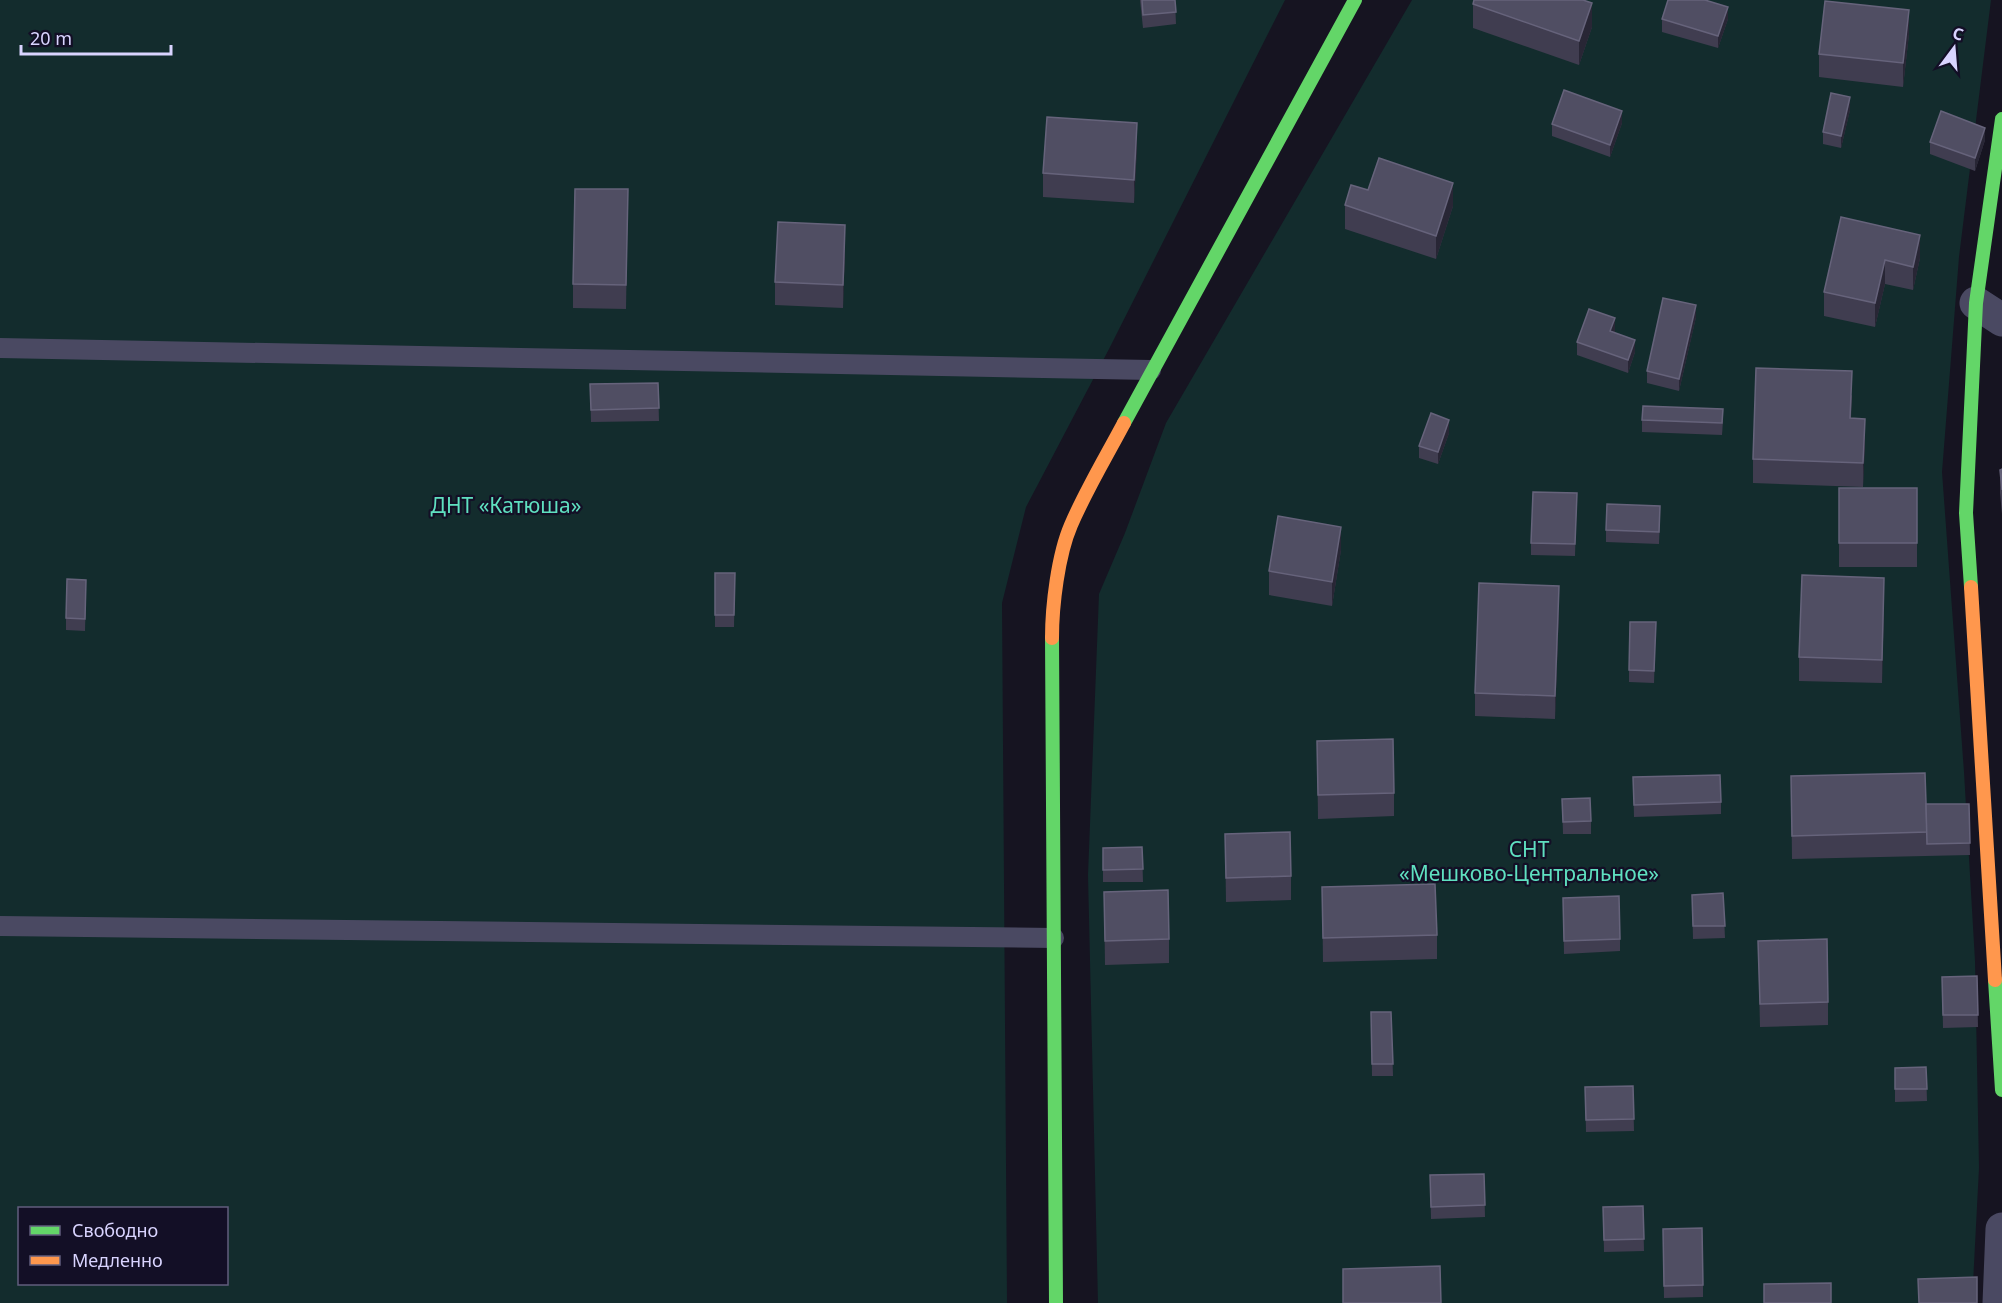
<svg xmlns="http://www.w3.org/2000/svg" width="2002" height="1303" viewBox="0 0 2002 1303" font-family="'Noto Sans',sans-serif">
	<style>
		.green { fill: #132c2d; fill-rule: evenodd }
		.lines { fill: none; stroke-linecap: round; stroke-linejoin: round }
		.lane { stroke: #4a4962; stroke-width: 20 }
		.street { stroke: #4a4962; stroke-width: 33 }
		.fast { stroke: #63d668; stroke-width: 14 }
		.slow { stroke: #ff974d; stroke-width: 14 }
		.wall { fill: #403d50 }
		.shaded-wall { fill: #282635 }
		.building { fill: #504e63; stroke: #66637b; stroke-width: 1.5 }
		.labels { text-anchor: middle; stroke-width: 4.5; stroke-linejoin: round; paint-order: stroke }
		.park-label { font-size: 21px; fill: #5fe0c0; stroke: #130f26 }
	</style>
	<rect width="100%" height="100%" fill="#161421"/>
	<g class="green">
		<path d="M0 0H1285L1109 349 1026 507 1002 603 1007 1303H0ZM20 1208H226V1284H20Z"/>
		<polygon points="1412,0 1991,0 1959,257 1942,472 1964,772 1975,961 1979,1168 1972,1303 1098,1303 1088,875 1099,594 1125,533 1166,423"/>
	</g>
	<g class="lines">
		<g class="lane">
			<polyline points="0,348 1151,370"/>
			<polyline points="0,926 1054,938"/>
		</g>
		<g class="street">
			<polyline points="1976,303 2002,320"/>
			<polyline points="1999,1303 2002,1229"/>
		</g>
		<g class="fast">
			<polyline points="1124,423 1355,0"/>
			<polyline points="1971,587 1966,513 1976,303 2002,119"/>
			<polyline points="1052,638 1056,1303"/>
			<polyline points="1995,980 2002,1090"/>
		</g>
		<g class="slow">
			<polyline points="1971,587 1995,980"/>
			<path d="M1052 638C1052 606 1058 555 1071 525 1086 490 1106 457 1124 423"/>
		</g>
	</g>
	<g class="wall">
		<polygon points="1140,0 1175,0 1176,24 1143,28"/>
		<polygon points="1473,4 1592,27 1579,65 1473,28"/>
		<polygon points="1662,19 1728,19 1718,48 1662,32"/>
		<polygon points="1909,34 1903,87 1819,77 1819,54"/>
		<polygon points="1850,110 1841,148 1823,144 1823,132"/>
		<polygon points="1622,123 1610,157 1552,136 1552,124"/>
		<polygon points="1985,140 1975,171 1930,154 1930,142"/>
		<polygon points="1137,147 1134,203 1043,197 1043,173"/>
		<polygon points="628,189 626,309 573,308 573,284"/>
		<polygon points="1368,190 1453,206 1436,259 1345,229 1345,205"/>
		<polygon points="1841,217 1920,258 1913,290 1885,284 1875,327 1824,316 1824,292"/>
		<polygon points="845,249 843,308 775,305 775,282"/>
		<polygon points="1696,317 1679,391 1647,383 1647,371"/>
		<polygon points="1615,331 1614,332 1635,352 1628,373 1577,355 1577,342"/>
		<polygon points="658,383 659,421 591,422 590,384"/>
		<polygon points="1852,395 1851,418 1865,442 1863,487 1753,483 1753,459"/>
		<polygon points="1642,420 1723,421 1722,435 1642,432"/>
		<polygon points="1449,433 1438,464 1419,458 1419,446"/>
		<polygon points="2002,469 2002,514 2000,493 2000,470"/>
		<rect x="1839" y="488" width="78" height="79"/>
		<polygon points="1577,493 1575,556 1531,555 1531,543"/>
		<polygon points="1660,518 1659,544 1606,542 1606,530"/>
		<polygon points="1341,550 1332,606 1269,595 1269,571"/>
		<polygon points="715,573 735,573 734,627 715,627"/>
		<polygon points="86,592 85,631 66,630 66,618"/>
		<polygon points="1884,602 1882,683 1799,681 1799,657"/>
		<polygon points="1559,609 1555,719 1475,716 1475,693"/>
		<polygon points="1656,622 1654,683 1629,682 1629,670"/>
		<polygon points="1317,741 1394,793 1394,816 1318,819"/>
		<polygon points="1791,776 1926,804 1969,804 1970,855 1792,859"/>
		<polygon points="1633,777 1721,802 1721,814 1634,817"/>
		<polygon points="1562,799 1591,821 1591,834 1563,834"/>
		<polygon points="1225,834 1291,876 1291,900 1226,902"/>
		<polygon points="1142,847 1143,882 1103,882 1103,848"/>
		<polygon points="1322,887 1437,935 1437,959 1323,962"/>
		<polygon points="1104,892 1169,939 1169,963 1105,965"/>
		<polygon points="1723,893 1725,938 1693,939 1692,895"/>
		<polygon points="1563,898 1620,939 1620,951 1564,954"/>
		<polygon points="1758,941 1828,1002 1828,1025 1760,1027"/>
		<polygon points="1977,976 1978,1027 1943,1028 1942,977"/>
		<polygon points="1371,1012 1391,1012 1393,1076 1372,1076"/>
		<polygon points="1926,1067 1927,1101 1895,1102 1895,1068"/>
		<polygon points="1633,1086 1634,1131 1586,1132 1585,1087"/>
		<polygon points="1484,1174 1485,1217 1431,1219 1430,1175"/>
		<polygon points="1643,1206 1644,1251 1604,1252 1603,1207"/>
		<polygon points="1663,1229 1703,1285 1703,1297 1664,1298"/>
	</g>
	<g class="shaded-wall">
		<polygon points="1592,3 1592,27 1579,65 1579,41"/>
		<polygon points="1728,7 1728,19 1718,48 1718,36"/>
		<polygon points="1909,10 1909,34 1903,87 1903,63"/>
		<polygon points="1850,97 1850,110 1841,148 1841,136"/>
		<polygon points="1622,111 1622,123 1610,157 1610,145"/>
		<polygon points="1137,123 1137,147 1134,203 1134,180"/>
		<polygon points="1985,128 1985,140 1975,171 1975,158"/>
		<polygon points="1453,183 1453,206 1436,259 1436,236"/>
		<polygon points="845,225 845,249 843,308 843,285"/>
		<polygon points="1920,235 1920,258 1913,290 1913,267"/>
		<polygon points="1885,260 1885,284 1875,327 1875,303"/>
		<polygon points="1696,305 1696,317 1679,391 1679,379"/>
		<polygon points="1615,318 1615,331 1610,343 1610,331"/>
		<polygon points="1635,340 1635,352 1628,373 1628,360"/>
		<polygon points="1865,419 1865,442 1863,487 1863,463"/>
		<polygon points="1449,420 1449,433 1438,464 1438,452"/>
		<polygon points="1341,527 1341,550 1332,606 1332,582"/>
		<polygon points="1884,578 1884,602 1882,683 1882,660"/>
		<polygon points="1559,586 1559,609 1555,719 1555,696"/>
	</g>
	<g class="building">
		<polygon points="1142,0 1175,0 1176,12 1143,15"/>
		<polygon points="1474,0 1583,0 1592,3 1579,41 1473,4"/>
		<polygon points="1668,0 1705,0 1728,7 1718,36 1662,19"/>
		<polygon points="1825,1 1909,10 1903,63 1819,54"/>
		<polygon points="1564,90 1622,111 1610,145 1552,124"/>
		<polygon points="1831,93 1850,97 1841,136 1823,132"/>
		<polygon points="1941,111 1985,128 1975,158 1930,142"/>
		<polygon points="1047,117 1137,123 1134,180 1043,173"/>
		<polygon points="1379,158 1453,183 1436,236 1345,205 1351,185 1368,190"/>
		<polygon points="575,189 628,189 626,285 573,284"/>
		<polygon points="1841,217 1920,235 1913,267 1885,260 1875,303 1824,292"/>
		<polygon points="778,222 845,225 843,285 775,282"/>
		<polygon points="1663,298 1696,305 1679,379 1647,371"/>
		<polygon points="1589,309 1615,318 1610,331 1635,340 1628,360 1577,342"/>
		<polygon points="1756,368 1852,371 1850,418 1865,419 1863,463 1753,459"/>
		<polygon points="658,383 659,408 591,410 590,384"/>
		<polygon points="1643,406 1723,409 1722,423 1642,420"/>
		<polygon points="1431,413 1449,420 1438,452 1419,446"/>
		<polygon points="2002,469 2002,490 2000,470"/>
		<rect x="1839" y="488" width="78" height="55"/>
		<polygon points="1533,492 1577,493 1575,544 1531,543"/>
		<polygon points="1607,504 1660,506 1659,532 1606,530"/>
		<polygon points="1278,516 1341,527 1332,582 1269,571"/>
		<polygon points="715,573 735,573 734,615 715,615"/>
		<polygon points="1802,575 1884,578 1882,660 1799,657"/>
		<polygon points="67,579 86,580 85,619 66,618"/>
		<polygon points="1479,583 1559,586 1555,696 1475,693"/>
		<polygon points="1630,622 1656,622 1654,671 1629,670"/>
		<polygon points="1393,739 1394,793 1318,795 1317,741"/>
		<polygon points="1925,773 1927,832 1792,836 1791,776"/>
		<polygon points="1720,775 1721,802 1634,805 1633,777"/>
		<polygon points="1590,798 1591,821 1563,822 1562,799"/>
		<polygon points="1926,804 1969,804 1970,843 1927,844"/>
		<polygon points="1290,832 1291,876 1226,878 1225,834"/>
		<polygon points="1142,847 1143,869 1103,870 1103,848"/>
		<polygon points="1435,884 1437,935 1323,938 1322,887"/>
		<polygon points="1168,890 1169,939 1105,941 1104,892"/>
		<polygon points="1723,893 1725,926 1693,926 1692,895"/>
		<polygon points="1619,896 1620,939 1564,941 1563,898"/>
		<polygon points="1827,939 1828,1002 1760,1004 1758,941"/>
		<polygon points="1977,976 1978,1015 1943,1015 1942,977"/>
		<polygon points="1371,1012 1391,1012 1393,1064 1372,1064"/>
		<polygon points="1926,1067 1927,1089 1895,1089 1895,1068"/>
		<polygon points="1633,1086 1634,1119 1586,1120 1585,1087"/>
		<polygon points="1484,1174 1485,1205 1431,1207 1430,1175"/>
		<polygon points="1643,1206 1644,1239 1604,1240 1603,1207"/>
		<polygon points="1702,1228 1703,1285 1664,1286 1663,1229"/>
		<polygon points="1440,1266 1441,1303 1343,1303 1343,1269"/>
		<polygon points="1977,1277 1977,1303 1919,1303 1918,1279"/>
		<polygon points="1831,1283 1831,1303 1764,1303 1764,1284"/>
	</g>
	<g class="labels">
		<g class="park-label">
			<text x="506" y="513">ДНТ «Катюша»</text>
			<text x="1529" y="857">СНТ<tspan x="1529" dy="24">«Мешково-Центральное»</tspan></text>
		</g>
	</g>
	<rect x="18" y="1207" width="210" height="78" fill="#130f26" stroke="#625e7d" stroke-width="1.5"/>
	<rect x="30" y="1226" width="30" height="9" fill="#63d668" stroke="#625e7d" stroke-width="1.5"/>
	<text x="72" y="1237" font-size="18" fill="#d9d4ff">Свободно</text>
	<rect x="30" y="1256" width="30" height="9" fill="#ff974d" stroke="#625e7d" stroke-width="1.5"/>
	<text x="72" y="1267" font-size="18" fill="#d9d4ff">Медленно</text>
	<g transform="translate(1954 48) rotate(16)" stroke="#130f26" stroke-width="4.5" paint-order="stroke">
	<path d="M0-4.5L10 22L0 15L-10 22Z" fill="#d9d4ff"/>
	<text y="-9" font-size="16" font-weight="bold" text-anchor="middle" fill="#d9d4ff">С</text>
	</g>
	<path d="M21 45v9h150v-9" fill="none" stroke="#d9d4ff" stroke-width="3"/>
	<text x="30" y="45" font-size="18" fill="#d9d4ff" stroke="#130f26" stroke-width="4.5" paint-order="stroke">20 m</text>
</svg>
